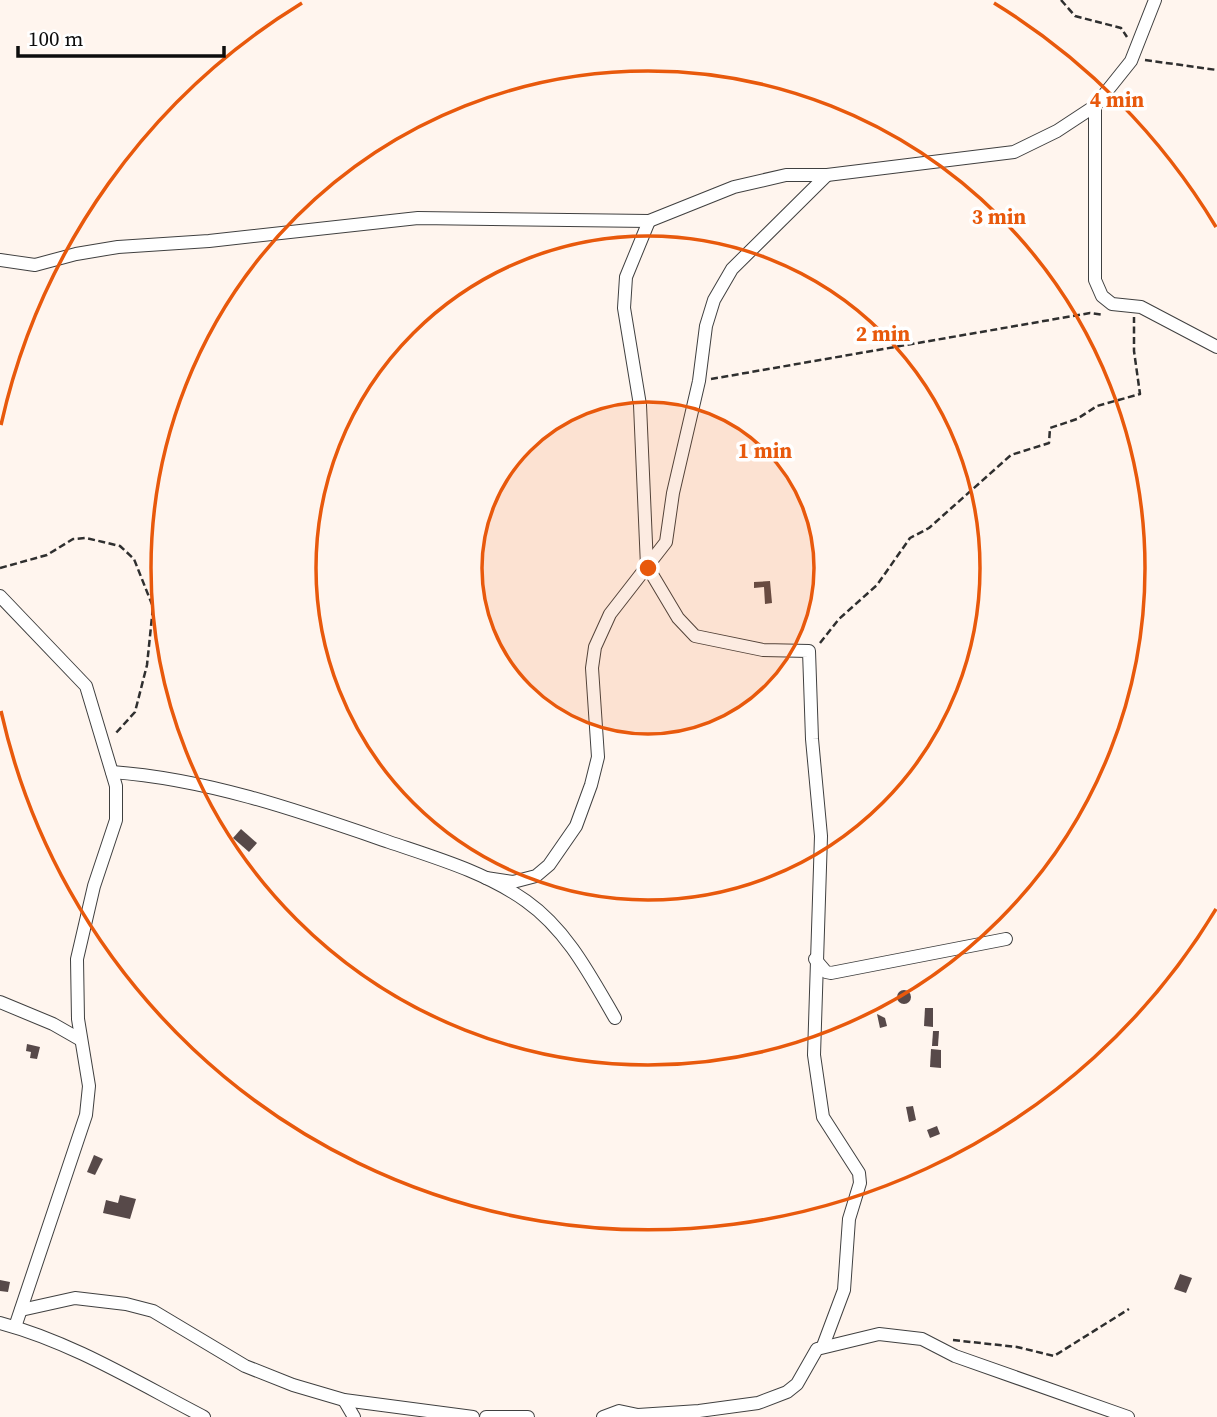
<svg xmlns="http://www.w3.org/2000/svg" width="1217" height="1417" viewBox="0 0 1217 1417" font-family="'Source Serif 4',serif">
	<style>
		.building { fill: #574949 }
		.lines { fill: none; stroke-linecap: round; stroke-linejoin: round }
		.street-casing { stroke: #404040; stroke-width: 14 }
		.path { stroke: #2f2f2f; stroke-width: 2.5; stroke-dasharray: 7 3.5; stroke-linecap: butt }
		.street { stroke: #fff; stroke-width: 12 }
		.ring { fill: none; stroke: #e8590c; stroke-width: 3.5 }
		.centre { fill: #e8590c; stroke: #fff; stroke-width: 3.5 }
		.ring-label { font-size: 21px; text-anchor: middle; font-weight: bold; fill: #e8590c; stroke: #fff; stroke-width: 7; stroke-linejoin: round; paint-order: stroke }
	</style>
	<rect width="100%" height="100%" fill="#fff5ee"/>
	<g class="building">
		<polygon points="770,581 772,603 765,604 764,587 754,588 754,582"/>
		<polygon points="241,829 257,843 249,852 233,838"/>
		<circle cx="904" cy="997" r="7"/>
		<polygon points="925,1008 933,1008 933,1027 924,1026"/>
		<polygon points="877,1014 885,1018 887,1026 880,1028"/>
		<polygon points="933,1031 939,1031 938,1046 932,1046"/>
		<polygon points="27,1044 40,1047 37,1059 30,1058 31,1052 26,1051"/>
		<polygon points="931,1049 941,1050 941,1068 930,1067"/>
		<polygon points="913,1106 916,1120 909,1122 906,1107"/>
		<polygon points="937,1126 940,1134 930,1138 927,1130"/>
		<polygon points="94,1155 103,1159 95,1175 87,1172"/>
		<polygon points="120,1195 136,1199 130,1219 103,1213 106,1200 118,1203"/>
		<polygon points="1180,1274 1192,1278 1186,1293 1174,1289"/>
		<polygon points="0,1280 10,1282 8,1292 0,1291"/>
	</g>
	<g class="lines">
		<g class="street-casing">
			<g id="street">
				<polyline points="1155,0 1131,61 1095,106 1095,280 1102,296 1112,304 1141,307 1217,347"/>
				<polyline points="649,221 626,277 624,308 640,405 647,566 678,618 695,636 763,650 809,651 812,739 821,836 814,1055 823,1117 859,1173 860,1183 849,1219 844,1290 823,1346"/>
				<polyline points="0,260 35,265 76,254 118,247 209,241 418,218 649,221 734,187 786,175 827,175 1014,152 1057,131 1095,106"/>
				<polyline points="0,596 86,686 116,786 116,820 94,886 77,959 78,1019 89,1086 86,1115 15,1327"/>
				<path d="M112 772C208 779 299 811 389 842 436 858 485 872 526 901 567 930 590 975 615 1018"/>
				<polyline points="486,878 513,882 536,876 549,865 576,826 591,785 598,757 592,668 595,647 610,614 666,542 673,493 699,381 706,326 714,300 732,269 827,175"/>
				<polyline points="815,959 826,972 831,973 1006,939"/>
				<polyline points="0,1002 53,1024 81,1040"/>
				<polyline points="21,1310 75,1298 126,1304 153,1311 245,1366 293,1385 344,1400 473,1417"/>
				<path d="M0 1323C72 1342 138 1383 204 1417"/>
				<polyline points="344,1400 354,1417"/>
				<polyline points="486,1417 528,1417"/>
				<polyline points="603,1417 619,1411 638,1415 699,1411 758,1403 787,1392 797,1384 817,1349 879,1334 922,1339 955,1356 1128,1417"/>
			</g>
		</g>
		<g class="path">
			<polyline points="1061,0 1075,16 1121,28 1127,37"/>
			<polyline points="1145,60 1217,70"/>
			<polyline points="711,379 1090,313 1104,315"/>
			<polyline points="0,568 47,555 73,539 86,538 120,546 134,559 153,607 147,665 135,712 115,734"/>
			<polyline points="820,643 839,619 877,585 910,538 929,528 1011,455 1049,443 1050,428 1077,419 1097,406 1140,394 1134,351 1134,317"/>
			<polyline points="953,1340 1017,1347 1054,1356 1129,1309"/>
		</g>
		<use href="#street" class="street"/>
	</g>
	<circle cx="648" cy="568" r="166" fill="#e8590c" fill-opacity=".12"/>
	<g class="ring">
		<circle cx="648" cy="568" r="166"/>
		<circle cx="648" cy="568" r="332"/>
		<circle cx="648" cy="568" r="497"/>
		<path d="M1216 909A663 663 0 0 1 1 711M1 425A663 663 0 0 1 302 3M994 3A663 663 0 0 1 1216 227"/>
	</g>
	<circle cx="648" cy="568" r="10" class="centre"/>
	<g class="ring-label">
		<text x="1117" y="107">4 min</text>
		<text x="999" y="224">3 min</text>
		<text x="883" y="341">2 min</text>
		<text x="765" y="458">1 min</text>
	</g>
	<path d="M18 46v10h206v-10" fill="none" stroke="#0d0d0d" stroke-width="3.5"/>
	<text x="28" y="46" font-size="21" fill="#0d0d0d" stroke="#ffffff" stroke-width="5" paint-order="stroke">100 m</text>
</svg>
